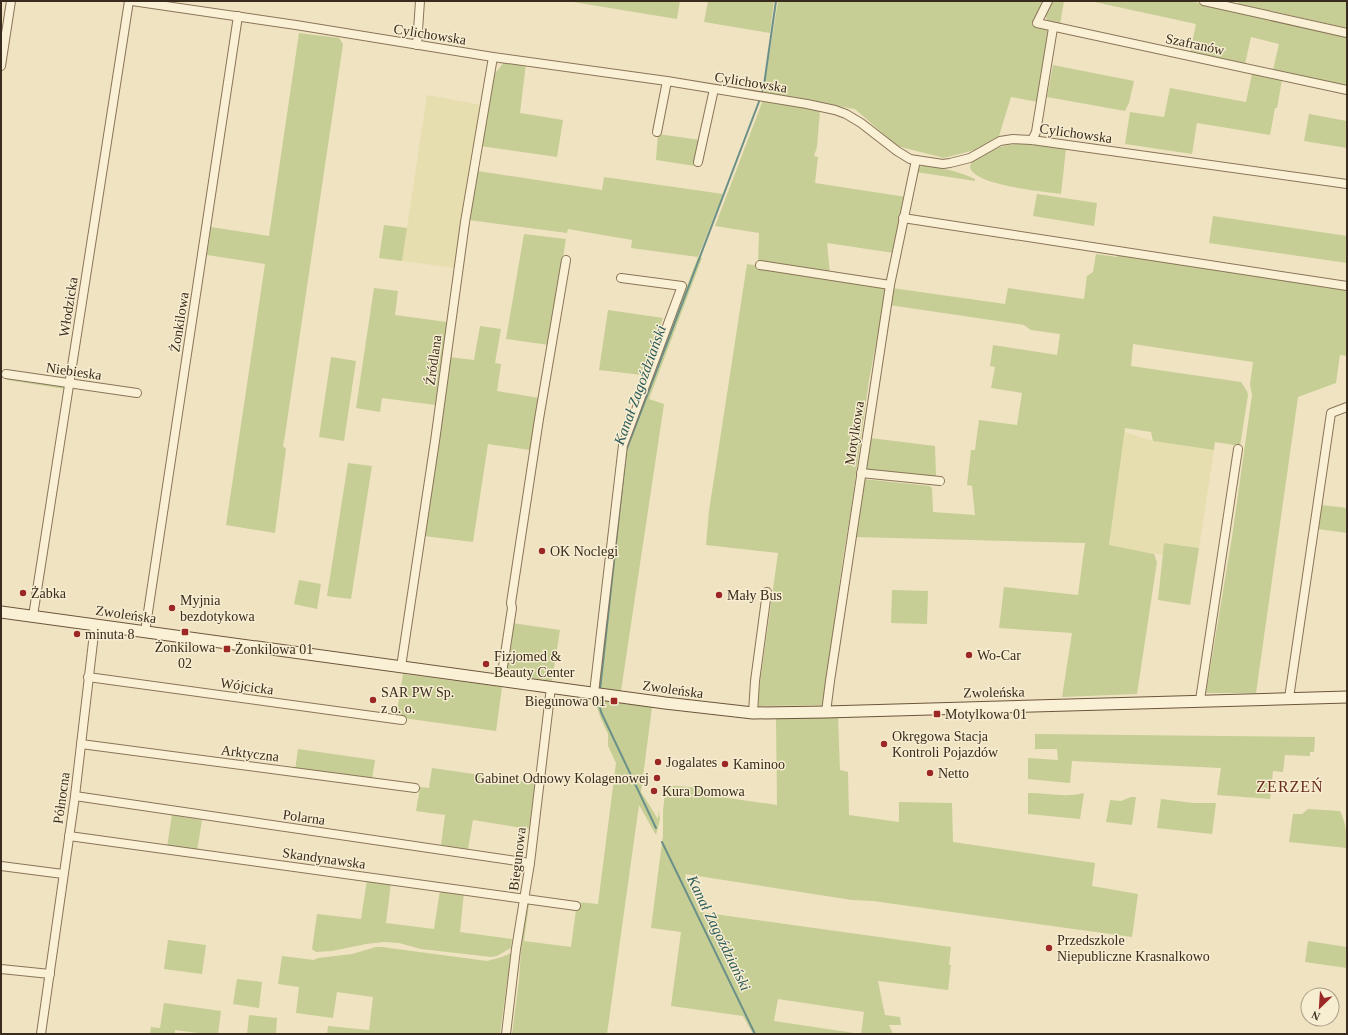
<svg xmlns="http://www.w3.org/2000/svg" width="1348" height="1035" viewBox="0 0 1348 1035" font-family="Georgia,serif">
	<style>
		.farmland { fill: #e6deaf }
		.green { fill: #c6ce95; fill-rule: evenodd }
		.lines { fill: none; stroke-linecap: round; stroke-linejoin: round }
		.stream { stroke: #6b9088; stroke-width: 2 }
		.street-casing { stroke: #8a7458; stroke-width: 10 }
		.secondary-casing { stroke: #6c553b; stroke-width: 13 }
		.street { stroke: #faf0d5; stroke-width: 8 }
		.secondary { stroke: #faf0d5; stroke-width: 11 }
		.poi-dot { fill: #9c2826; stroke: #f7edd1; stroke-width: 1.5 }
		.labels { text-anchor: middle; stroke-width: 3; stroke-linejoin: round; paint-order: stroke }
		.street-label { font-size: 14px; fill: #392b1d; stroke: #f7edd1 }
		.poi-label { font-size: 14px; fill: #392b1d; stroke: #f7edd1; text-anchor: start }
		.water-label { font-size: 15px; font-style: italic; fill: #2c5a58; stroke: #f7edd1 }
		.quarter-label { font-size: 16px; letter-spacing: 1px; fill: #682d1b; stroke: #f7edd1 }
	</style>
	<rect width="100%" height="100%" fill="#f0e3c2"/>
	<g class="farmland">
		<polygon points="427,95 482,105 455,268 402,261"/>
		<polygon points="1124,432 1153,441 1214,450 1199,548 1164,543 1163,555 1109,546"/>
	</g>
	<g class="green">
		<polygon points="567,1 680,1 677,19"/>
		<polygon points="708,1 774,1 770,33 704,22"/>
		<polygon points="778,1 1044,1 1033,24 1047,29 1048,41 1038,102 1011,97 999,136 975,150 944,158 897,146 855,109 763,94"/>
		<path d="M1052 1H1064L1060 25 1048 22C1043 13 1047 8 1052 1Z"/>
		<polygon points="1090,1 1190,1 1347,37 1347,86 1273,70 1279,44 1251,37 1245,64 1190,53 1196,24"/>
		<polygon points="1239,1 1347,1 1347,28 1238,4"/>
		<polygon points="299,33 339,38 343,44 285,435 283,446 286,449 275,533 226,525 265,264 207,255 211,227 269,236"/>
		<polygon points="505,61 526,63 520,113 563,120 557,157 480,146 492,77"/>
		<polygon points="1053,65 1134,81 1129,103 1125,111 1047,97"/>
		<polygon points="1252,74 1282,80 1277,108 1275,108 1270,135 1197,123 1192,154 1125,144 1130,112 1164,117 1170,88 1246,102"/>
		<polygon points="763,100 820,110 817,147 814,156 818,157 815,183 906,197 901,220 899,220 894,253 827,243 830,274 758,263 759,233 715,226"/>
		<polygon points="1309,114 1347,121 1347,148 1304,141"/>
		<polygon points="658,134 700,140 695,166 656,160"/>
		<path d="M1027 143 1066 149 1061 194C1046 192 970 185 970 166 971 162 974 159 977 157 993 147 1009 144 1027 143Z"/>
		<path d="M926 165C943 168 960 172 975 179V181L916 172 919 167Z"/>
		<polygon points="478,171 602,190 604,177 723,194 698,257 702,258 649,399 664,404 621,691 597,687 626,447 698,257 631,248 632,240 568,229 567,233 469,220"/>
		<polygon points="1037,194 1097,203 1094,226 1033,216"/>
		<polygon points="1213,216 1347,236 1347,263 1209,243"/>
		<polygon points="384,225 407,228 402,261 379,258"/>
		<polygon points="524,234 566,239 549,345 506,339"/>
		<polygon points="1117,253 1347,288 1347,356 1340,355 1336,383 1298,397 1256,693 1206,693 1232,537 1252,395 1250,384 1253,362 1133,344 1131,366 1241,382 1247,391 1248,395 1240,446 1215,442 1214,450 1153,441 1151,432 1125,428 1109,545 1154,554 1157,562 1137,694 1062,697 1072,633 999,628 1004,587 1078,595 1085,543 855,537 863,479 930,486 932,488 933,512 975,515 972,486 967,485 971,450 975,450 979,420 1017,425 1022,393 991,388 995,367 990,366 993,345 1057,355 1060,334 1031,330 1024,325 889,305 892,288 1005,304 1008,288 1084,299 1087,276 1093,272 1096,254 1117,257"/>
		<polygon points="747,264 887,287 869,380 851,510 843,558 823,705 759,706 757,704 778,553 706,545 709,511"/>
		<polygon points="374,288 398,291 395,315 447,322 435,405 382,398 380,412 356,408"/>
		<polygon points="608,310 663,318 642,375 599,370"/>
		<path d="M480 326 501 329 495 363 501 364 497 391 539 398 530 450 488 444 473 542 424 536C434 476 443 417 449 357L474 360Z"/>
		<polygon points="331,357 356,361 344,441 319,437"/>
		<polygon points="7,378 65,386 65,389 7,380"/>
		<polygon points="870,438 935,446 936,477 865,471"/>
		<polygon points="348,463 372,466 351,599 327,596"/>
		<polygon points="1322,505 1347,508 1347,533 1318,529"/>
		<polygon points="1164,543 1199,548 1190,605 1158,600"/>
		<polygon points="299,580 321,584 317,609 294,604"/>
		<polygon points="892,590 928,591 927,624 891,623"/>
		<polygon points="512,623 560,630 552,681 505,674"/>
		<polygon points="403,674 502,687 496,731 396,717"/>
		<polygon points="594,699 652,707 641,792 658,819 659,810 660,819 656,835 639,805 607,1034 512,1034 519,980 523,922 527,902 531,903 529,905 524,941 571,947 577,902 598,904 616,763 608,746 608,734 601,719"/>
		<path d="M838 717 840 770 848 772 849 815 899 822V802L952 803 953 842 1095 863 1092 886 1138 894 1132 937 873 901 852 900 826 896 685 874 700 912 951 947 949 965H951L948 990 878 981 885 1015 900 1017 901 1025H889L893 1034H753L743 1016 671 1006 681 932 651 928 663 835V810L666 785 700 788V794L777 805 776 719ZM778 999 864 1012 861 1034 774 1021Z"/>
		<polygon points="1035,734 1315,737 1314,752 1310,752 1310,756 1285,755 1283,772 1273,771 1270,799 1217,795 1221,768 1072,761 1070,783 1028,779 1028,758 1058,760 1057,749 1035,749"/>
		<polygon points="298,749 375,760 372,780 295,770"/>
		<polygon points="432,768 535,783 529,829 473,820 468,849 441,845 445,815 416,811 420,787 429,788"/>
		<path d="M1028 793C1047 793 1065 798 1084 793L1080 819 1028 814Z"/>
		<polygon points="1131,797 1136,797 1132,825 1106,822 1110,800 1121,801"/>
		<polygon points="1161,799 1193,803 1216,803 1212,834 1157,828"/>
		<path d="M1308 809 1340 811C1346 822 1347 836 1347 848L1289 842 1293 814H1302Z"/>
		<polygon points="172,815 202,820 197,851 167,847"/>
		<polygon points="367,880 391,883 386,923 434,929 440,890 464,892 460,932 512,939 511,948 497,956 491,957 421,949 399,943 384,942 366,944 332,951 316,952 312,949 317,914 361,919"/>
		<polygon points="168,940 206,945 202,974 164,969"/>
		<polygon points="1308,941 1347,947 1347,968 1305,962"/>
		<polygon points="376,947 382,947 487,961 502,957 511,953 500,1034 327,1034 328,1026 369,1030 373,997 337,992 333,1018 296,1013 299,987 278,984 282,956 314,960 318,958 352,954"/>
		<polygon points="237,979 262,982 259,1008 233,1004"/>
		<polygon points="164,1003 221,1011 218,1034 206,1034 175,1030 175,1034 150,1034 151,1027 160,1028"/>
		<polygon points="249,1015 277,1018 276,1034 247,1034"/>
	</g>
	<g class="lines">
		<g class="stream">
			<polyline points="761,95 764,85 776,1"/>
			<polyline points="600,690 626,451 760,99"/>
			<polyline points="599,697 599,703 601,712 656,828"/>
			<polyline points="662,842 755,1034"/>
		</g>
		<g class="street-casing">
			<g id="street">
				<polyline points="132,1 296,25 493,57 667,81 807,104 835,110 846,114 861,123 897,151 910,159 916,160 943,164 950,163 970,158 1000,141 1013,139 1032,140 1347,184"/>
				<polyline points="1048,1 1037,23 1347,90"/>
				<polyline points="1204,1 1347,33"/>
				<polyline points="417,45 420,1"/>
				<polyline points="1,66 11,1"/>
				<polyline points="657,132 667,81"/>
				<polyline points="1032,140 1036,132 1053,28"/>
				<polyline points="698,162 714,89"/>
				<polyline points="903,218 1347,286"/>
				<polyline points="760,265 890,285"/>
				<polyline points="6,374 137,393"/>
				<polyline points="861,473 940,481"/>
				<polyline points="33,616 129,1"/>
				<polyline points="145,632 238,16"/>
				<polyline points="401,667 435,441 465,222 493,57"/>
				<polyline points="88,677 402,720"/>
				<polyline points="501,680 512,608 511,603 539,419 566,260"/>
				<polyline points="594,693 623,445 682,286 621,278"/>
				<polyline points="1289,698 1331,413 1347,407"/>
				<polyline points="1200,700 1238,449"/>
				<polyline points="826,712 830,681 890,285 916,160"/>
				<polyline points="753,713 755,681 767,592"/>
				<polyline points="81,744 415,788"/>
				<polyline points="75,796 530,863"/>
				<polyline points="69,836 576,906"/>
				<polyline points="1,866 63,874"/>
				<polyline points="1,969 50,974"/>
				<polyline points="41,1034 75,796 95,625"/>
				<polyline points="506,1034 516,949 530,863 551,687"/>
			</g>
		</g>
		<g class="secondary-casing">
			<polyline id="secondary" points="1,612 665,703 753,713 826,712 1347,697"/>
		</g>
		<use href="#street" class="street"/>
		<use href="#secondary" class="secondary"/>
	</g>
	<g class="poi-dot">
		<circle cx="542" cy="551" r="4"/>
		<circle cx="23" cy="593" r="4"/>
		<circle cx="719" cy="595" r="4"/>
		<circle cx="172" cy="608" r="4"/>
		<rect x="181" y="628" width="8" height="8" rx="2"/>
		<circle cx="77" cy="634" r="4"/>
		<rect x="223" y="645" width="8" height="8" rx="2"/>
		<circle cx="969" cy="655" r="4"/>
		<circle cx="486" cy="664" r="4"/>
		<circle cx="373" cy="700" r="4"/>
		<rect x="610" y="697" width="8" height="8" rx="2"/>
		<rect x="933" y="710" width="8" height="8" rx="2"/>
		<circle cx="884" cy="744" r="4"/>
		<circle cx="658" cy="762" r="4"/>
		<circle cx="725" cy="764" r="4"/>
		<circle cx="930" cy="773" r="4"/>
		<circle cx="657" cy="778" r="4"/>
		<circle cx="654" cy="791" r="4"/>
		<circle cx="1049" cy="948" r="4"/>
	</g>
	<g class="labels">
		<g class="street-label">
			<text transform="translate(430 34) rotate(9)" y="5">Cylichowska</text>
			<text transform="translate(1195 44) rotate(12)" y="5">Szafranów</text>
			<text transform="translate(751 82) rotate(9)" y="5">Cylichowska</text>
			<text transform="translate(1076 133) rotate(8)" y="5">Cylichowska</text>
			<text transform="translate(68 307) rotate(-81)" y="5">Włodzicka</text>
			<text transform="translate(179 322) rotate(-81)" y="5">Żonkilowa</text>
			<text transform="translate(433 360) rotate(-82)" y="5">Źródlana</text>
			<text transform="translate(74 371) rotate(8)" y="5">Niebieska</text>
			<text transform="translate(854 433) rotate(-81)" y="5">Motylkowa</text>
			<text transform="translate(126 614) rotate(8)" y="5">Zwoleńska</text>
			<text transform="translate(247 686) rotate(8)" y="5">Wójcicka</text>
			<text transform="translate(673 689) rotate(8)" y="5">Zwoleńska</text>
			<text transform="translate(994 692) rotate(-1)" y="5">Zwoleńska</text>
			<text transform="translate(250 753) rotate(7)" y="5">Arktyczna</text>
			<text transform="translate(61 798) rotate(-82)" y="5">Północna</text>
			<text transform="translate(304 817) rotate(8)" y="5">Polarna</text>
			<text transform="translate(324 858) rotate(8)" y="5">Skandynawska</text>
			<text transform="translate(517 859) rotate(-83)" y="5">Biegunowa</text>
		</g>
		<g class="poi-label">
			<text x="550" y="556">OK Noclegi</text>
			<text x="31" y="598">Żabka</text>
			<text x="727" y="600">Mały Bus</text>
			<text x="180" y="605">Myjnia<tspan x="180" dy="16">bezdotykowa</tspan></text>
			<text x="85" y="639">minuta 8</text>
			<text x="185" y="652" text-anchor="middle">Żonkilowa<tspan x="185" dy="16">02</tspan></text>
			<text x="235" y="654">Żonkilowa 01</text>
			<text x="977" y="660">Wo-Car</text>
			<text x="494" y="661">Fizjomed &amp;<tspan x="494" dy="16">Beauty Center</tspan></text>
			<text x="381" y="697">SAR PW Sp.<tspan x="381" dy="16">z o. o.</tspan></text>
			<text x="606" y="706" text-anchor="end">Biegunowa 01</text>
			<text x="945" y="719">Motylkowa 01</text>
			<text x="892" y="741">Okręgowa Stacja<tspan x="892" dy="16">Kontroli Pojazdów</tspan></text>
			<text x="666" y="767">Jogalates</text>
			<text x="733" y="769">Kaminoo</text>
			<text x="938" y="778">Netto</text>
			<text x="649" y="783" text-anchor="end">Gabinet Odnowy Kolagenowej</text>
			<text x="662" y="796">Kura Domowa</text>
			<text x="1057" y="945">Przedszkole<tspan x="1057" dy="16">Niepubliczne Krasnalkowo</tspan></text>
		</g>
		<g class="water-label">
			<text transform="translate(640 385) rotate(-70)" y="5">Kanał Zagoździański</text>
			<text transform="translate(719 933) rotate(64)" y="5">Kanał Zagoździański</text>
		</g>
		<g class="quarter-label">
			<text x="1290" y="792">ZERZEŃ</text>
		</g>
	</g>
	<rect width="1348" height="1035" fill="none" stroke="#392b1d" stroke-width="4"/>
	<g transform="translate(1320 1007) rotate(205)"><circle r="19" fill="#f7edd1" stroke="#ab9f89"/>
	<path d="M0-3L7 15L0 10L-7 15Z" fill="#9c2826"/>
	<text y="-6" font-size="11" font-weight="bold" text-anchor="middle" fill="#392b1d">N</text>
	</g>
</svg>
